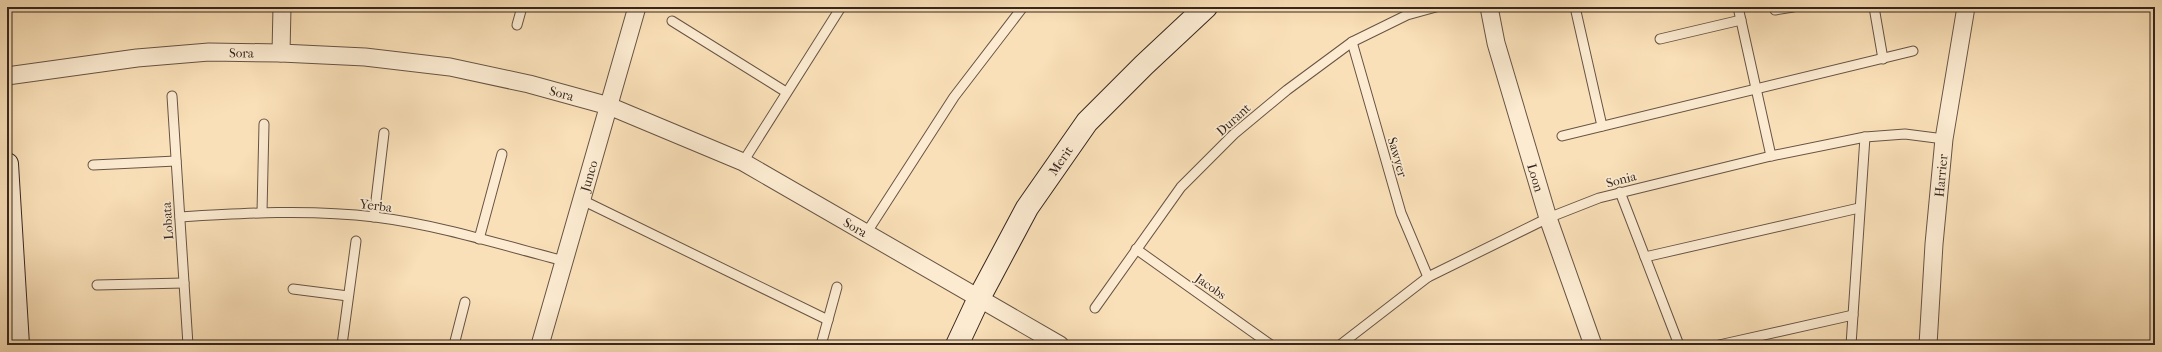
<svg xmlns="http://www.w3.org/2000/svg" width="2162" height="352" viewBox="0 0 2162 352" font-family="'IM FELL French Canon',serif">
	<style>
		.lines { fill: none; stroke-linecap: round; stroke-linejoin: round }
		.lane-casing { stroke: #665445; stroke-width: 11 }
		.street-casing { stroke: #665445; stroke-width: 19 }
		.secondary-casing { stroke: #35261f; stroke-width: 24 }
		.lane { stroke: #fcebd1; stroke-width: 9 }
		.street { stroke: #fcebd1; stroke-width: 17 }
		.secondary { stroke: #fcebd1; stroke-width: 22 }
		.labels { text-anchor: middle; stroke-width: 3.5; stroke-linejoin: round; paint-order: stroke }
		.street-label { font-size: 13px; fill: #35261f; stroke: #fcebd1 }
	</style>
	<rect width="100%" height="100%" fill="#fae0b8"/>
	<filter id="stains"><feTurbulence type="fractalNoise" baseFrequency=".005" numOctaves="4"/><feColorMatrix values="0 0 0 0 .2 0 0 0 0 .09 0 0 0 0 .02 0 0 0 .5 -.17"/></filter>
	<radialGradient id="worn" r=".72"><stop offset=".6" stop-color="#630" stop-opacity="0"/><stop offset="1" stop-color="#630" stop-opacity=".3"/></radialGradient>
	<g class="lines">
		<g class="lane-casing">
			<g id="lane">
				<polyline points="1575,7 1602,126"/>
				<polyline points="1738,7 1771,156"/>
				<polyline points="1874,7 1883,59"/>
				<polyline points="1775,10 1793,7"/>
				<polyline points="672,21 786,92"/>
				<polyline points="517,25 522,7"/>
				<polyline points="1660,39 1741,20"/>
				<polyline points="1352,42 1401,213 1428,277"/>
				<polyline points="172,96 188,345"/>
				<polyline points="1562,136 1913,51"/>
				<polyline points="743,162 841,7"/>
				<polyline points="93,165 176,161"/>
				<polyline points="1620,192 1679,345"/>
				<polyline points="582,200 828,320"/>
				<polyline points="262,212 264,124"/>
				<path d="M180 217C245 213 310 209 375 217 439 225 502 245 564 261"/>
				<polyline points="374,217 384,133"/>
				<polyline points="867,232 954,97 1023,7"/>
				<polyline points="479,239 502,154"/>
				<polyline points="1136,249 1271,345"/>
				<polyline points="1645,257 1859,208"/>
				<polyline points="97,285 184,283"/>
				<polyline points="293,289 348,296"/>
				<polyline points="1095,308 1181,187 1234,134 1287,90 1352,42 1407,15 1436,7"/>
				<polyline points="342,345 356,241"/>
				<polyline points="454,345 465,302"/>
				<polyline points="821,345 837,287"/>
				<polyline points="1340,345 1428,277 1548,218 1599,198 1771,156 1865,137 1905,134 1944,139"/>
				<polyline points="1719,345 1853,315"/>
				<polyline points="1851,345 1865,137"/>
			</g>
		</g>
		<g class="street-casing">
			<g id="street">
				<path id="s1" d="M1489 7 1496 43 1548 218 1593 345"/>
				<polyline points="281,53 282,7"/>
				<path id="s2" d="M7 76 137 58 209 52 281 53 365 57 450 67 529 84 609 106 743 162 1060 345"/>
				<path id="s3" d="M540 345 637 7"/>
				<path id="s4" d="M1928 345 1934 244 1944 139 1966 7"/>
			</g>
		</g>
		<g class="secondary-casing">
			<g id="secondary">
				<polyline points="7,164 18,345"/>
				<path id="s5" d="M957 345 979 298 1027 208 1087 122 1144 65 1206 7"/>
			</g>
		</g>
		<use href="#lane" class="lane"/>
		<use href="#street" class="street"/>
		<use href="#secondary" class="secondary"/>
	</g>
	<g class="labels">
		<g class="street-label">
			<text dy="5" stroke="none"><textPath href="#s2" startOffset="236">Sora</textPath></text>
			<text dy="5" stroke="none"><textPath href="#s2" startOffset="560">Sora</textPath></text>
			<text transform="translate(1233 119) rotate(-42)" y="5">Durant</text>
			<text transform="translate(1398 157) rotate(74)" y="5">Sawyer</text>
			<text dy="5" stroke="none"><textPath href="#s5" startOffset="212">Merit</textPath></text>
			<text dy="5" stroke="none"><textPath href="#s4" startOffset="170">Harrier</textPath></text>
			<text dy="5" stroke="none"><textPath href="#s3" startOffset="176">Junco</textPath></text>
			<text dy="5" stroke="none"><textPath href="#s1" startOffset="177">Loon</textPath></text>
			<text transform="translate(1621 179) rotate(-15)" y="5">Sonia</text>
			<text transform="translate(376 205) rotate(7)" y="5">Yerba</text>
			<text transform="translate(167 221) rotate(-94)" y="5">Lobata</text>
			<text dy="5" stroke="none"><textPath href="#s2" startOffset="884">Sora</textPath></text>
			<text transform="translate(1211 286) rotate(35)" y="5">Jacobs</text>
		</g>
	</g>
	<rect width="2162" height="352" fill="none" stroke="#fae0b8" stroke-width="24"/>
	<rect x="8" y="8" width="2146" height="336" fill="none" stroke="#35261f" stroke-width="2"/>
	<rect x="12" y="12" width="2138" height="328" fill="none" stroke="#35261f"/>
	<rect width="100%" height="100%" filter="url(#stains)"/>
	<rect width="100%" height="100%" fill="url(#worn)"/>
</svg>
